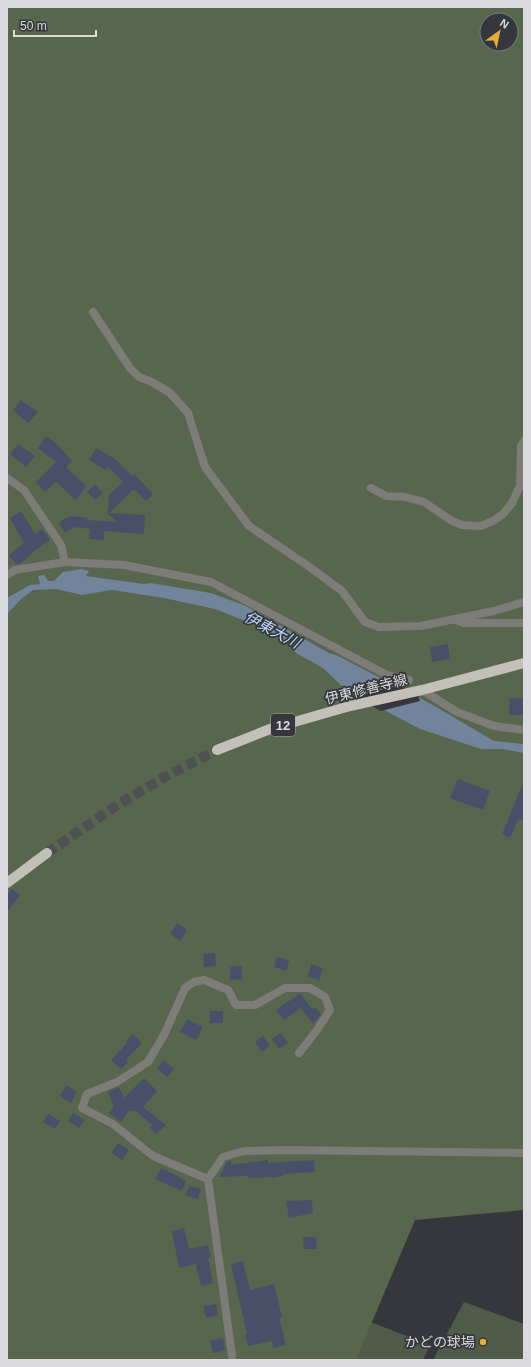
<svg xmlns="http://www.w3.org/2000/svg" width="531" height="1367" viewBox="0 0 531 1367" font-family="Helvetica,'Noto Sans JP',sans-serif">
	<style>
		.green { fill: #505c49 }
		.forest { fill: #57664d; fill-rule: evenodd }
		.water { fill: #70859c }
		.pier { fill: #35373c }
		.building { fill: #494f68 }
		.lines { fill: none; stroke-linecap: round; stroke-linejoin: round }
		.primary-tunnel { stroke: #4e5054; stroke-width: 10; stroke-dasharray: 10 5; stroke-linecap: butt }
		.minor { stroke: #7d7c79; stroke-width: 8 }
		.primary { stroke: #c3c0ba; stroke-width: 10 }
		.poi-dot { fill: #e7ac36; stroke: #35373c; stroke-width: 1.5 }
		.labels { text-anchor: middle; stroke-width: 3.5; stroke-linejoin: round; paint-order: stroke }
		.shield { fill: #35373c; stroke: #a9aaae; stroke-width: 1 }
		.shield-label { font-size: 13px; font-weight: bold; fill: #dbdbdf }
		.street-label { font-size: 14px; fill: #dbdbdf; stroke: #35373c }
		.poi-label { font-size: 14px; fill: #dbdbdf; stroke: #35373c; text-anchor: end }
		.water-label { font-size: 15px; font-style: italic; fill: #bbdafd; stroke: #35373c }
	</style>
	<rect width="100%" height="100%" fill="#35373c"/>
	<g class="green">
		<polygon points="464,1302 524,1324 524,1360 433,1360"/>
		<polygon points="368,1321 430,1345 423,1360 352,1360"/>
	</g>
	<path class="forest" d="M7 7H524V1210L415 1220 356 1360H7ZM487 20H511V44H487Z"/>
	<polygon class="water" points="81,569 89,571 86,576 144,584 150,583 211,593 246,606 329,653 336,655 431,704 494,741 524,744 524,753 502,749 481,749 420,729 346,690 323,668 296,653 289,643 258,626 215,609 164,598 112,590 82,595 56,589 33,590 21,599 7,614 7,598 30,585 40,584 38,576 44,575 48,581 54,581 63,572"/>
	<polygon class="pier" points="399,685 405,689 406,695 418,695 420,701 381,711 355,697"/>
	<g class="building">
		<polygon points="21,400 38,412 28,423 13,410"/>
		<polygon points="46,436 57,444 72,461 66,467 86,486 76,500 56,482 45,492 36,482 56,462 38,448"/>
		<polygon points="18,444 35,456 26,467 10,454"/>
		<polygon points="96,448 114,458 132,476 134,474 153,494 146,501 134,489 109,513 145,515 144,534 104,531 104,540 89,539 90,529 75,527 65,533 59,523 63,520 64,518 67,518 71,516 88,518 87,520 117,522 108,514 109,495 123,482 108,467 106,470 89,460"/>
		<polygon points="95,484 103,493 95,500 87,492"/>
		<polygon points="21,511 35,534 42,529 50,540 34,551 20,564 16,564 9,555 24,543 10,518"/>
		<polygon points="448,644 450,659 432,662 430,647"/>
		<polygon points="510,698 524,698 524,715 509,715"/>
		<polygon points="458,779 490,791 483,810 450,798"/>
		<polygon points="524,781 524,821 518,819 510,838 502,834"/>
		<polygon points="12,889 20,895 7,912 7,895"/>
		<polygon points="177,923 187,930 180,941 170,934"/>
		<polygon points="215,953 216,966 204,967 203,954"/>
		<polygon points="277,957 289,960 287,971 274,967"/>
		<polygon points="311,964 323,968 319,980 308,977"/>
		<polygon points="242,966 242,979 230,980 230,967"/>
		<polygon points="299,994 301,994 312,1009 315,1007 321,1014 313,1024 301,1008 284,1020 276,1010"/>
		<rect x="210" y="1011" width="13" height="12"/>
		<polygon points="187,1019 203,1027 196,1040 180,1032"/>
		<polygon points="281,1033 288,1043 279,1049 272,1039"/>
		<polygon points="133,1034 142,1043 126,1060 128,1062 121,1069 111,1060 127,1043 126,1041"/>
		<polygon points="263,1036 270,1046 262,1052 255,1042"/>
		<polygon points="164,1060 174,1069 167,1077 157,1068"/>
		<polygon points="144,1078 157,1091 143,1107 166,1125 156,1134 150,1128 152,1125 134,1110 132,1112 129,1110 121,1122 109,1113 114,1106 108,1092 119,1087 124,1098"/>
		<polygon points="66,1085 77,1092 71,1103 60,1096"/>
		<polygon points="73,1113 84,1120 79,1128 68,1121"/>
		<polygon points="48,1114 60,1121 55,1129 43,1122"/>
		<polygon points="118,1143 129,1150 122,1160 111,1153"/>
		<polygon points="268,1160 268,1163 314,1160 315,1172 283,1174 283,1176 273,1178 272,1177 249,1178 248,1176 219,1177 227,1162 231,1161 231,1165"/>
		<polygon points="161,1168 186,1181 182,1191 155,1179"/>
		<polygon points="190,1186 201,1189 198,1199 185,1195"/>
		<polygon points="312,1200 313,1213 289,1218 286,1201"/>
		<polygon points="184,1228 189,1249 208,1245 211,1257 208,1258 213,1283 201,1286 196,1264 179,1268 172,1231"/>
		<polygon points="303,1237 316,1237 317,1249 304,1249"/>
		<polygon points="243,1261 250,1290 274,1284 282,1317 279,1318 286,1345 273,1348 272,1341 248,1346 245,1334 247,1334 231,1264"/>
		<polygon points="216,1304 218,1315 206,1318 203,1306"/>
		<polygon points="223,1338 225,1350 213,1353 210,1341"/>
	</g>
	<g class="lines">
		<polyline class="primary-tunnel" points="47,853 116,806 161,779 217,750"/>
		<g class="minor">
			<polyline points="93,312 130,368 139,377 152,382 170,393 188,413 205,467 249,526 311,568 342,591 365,622 379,627 421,626 494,611 524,602"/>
			<polyline points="7,478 24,490 61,545 65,562"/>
			<polyline points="371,488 386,496 405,497 424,502 452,521 462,525 481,526 493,521 503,514 512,503 520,486 521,446 524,441"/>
			<polyline points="7,575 15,570 65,562 124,565 211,582 387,675 409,680"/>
			<polyline points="453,619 464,623 524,623"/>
			<polyline points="422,690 457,712 494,726 524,730"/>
			<polyline points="299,1053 317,1030 330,1010 325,997 310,988 285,988 255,1005 236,1005 228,990 204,980 194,982 185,988 164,1035 148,1062 117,1082 87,1094 82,1108 113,1124 153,1156 208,1179 223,1157 244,1151 285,1150 524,1153"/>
			<polyline points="208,1179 232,1356"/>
		</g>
		<g class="primary">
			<polyline points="217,750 270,729 350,706 422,690 524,663"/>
			<polyline points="7,883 47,853"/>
		</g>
	</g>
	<circle class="poi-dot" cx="483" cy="1342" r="4"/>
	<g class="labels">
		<rect class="shield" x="271" y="714" width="24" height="22" rx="3"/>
		<g class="shield-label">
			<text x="283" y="730">12</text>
		</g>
		<g class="street-label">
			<text transform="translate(366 689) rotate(-14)" y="5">伊東修善寺線</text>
		</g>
		<g class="poi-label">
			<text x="475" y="1347">かどの球場</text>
		</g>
		<g class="water-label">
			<text transform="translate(272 630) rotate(28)" y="5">伊東大川</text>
		</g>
	</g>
	<rect width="531" height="1367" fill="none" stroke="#dbdbdf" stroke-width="16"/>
	<g transform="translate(499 32) rotate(33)"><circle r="19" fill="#35373c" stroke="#77797d"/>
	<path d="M0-3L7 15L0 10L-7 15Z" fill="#e7ac36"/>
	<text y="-6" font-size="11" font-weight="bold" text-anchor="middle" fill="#dbdbdf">N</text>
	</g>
	<path d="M14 30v6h82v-6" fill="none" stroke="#dbdbdf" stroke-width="2"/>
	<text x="20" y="30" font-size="12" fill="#dbdbdf" stroke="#35373c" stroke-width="3" paint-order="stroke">50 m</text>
</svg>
